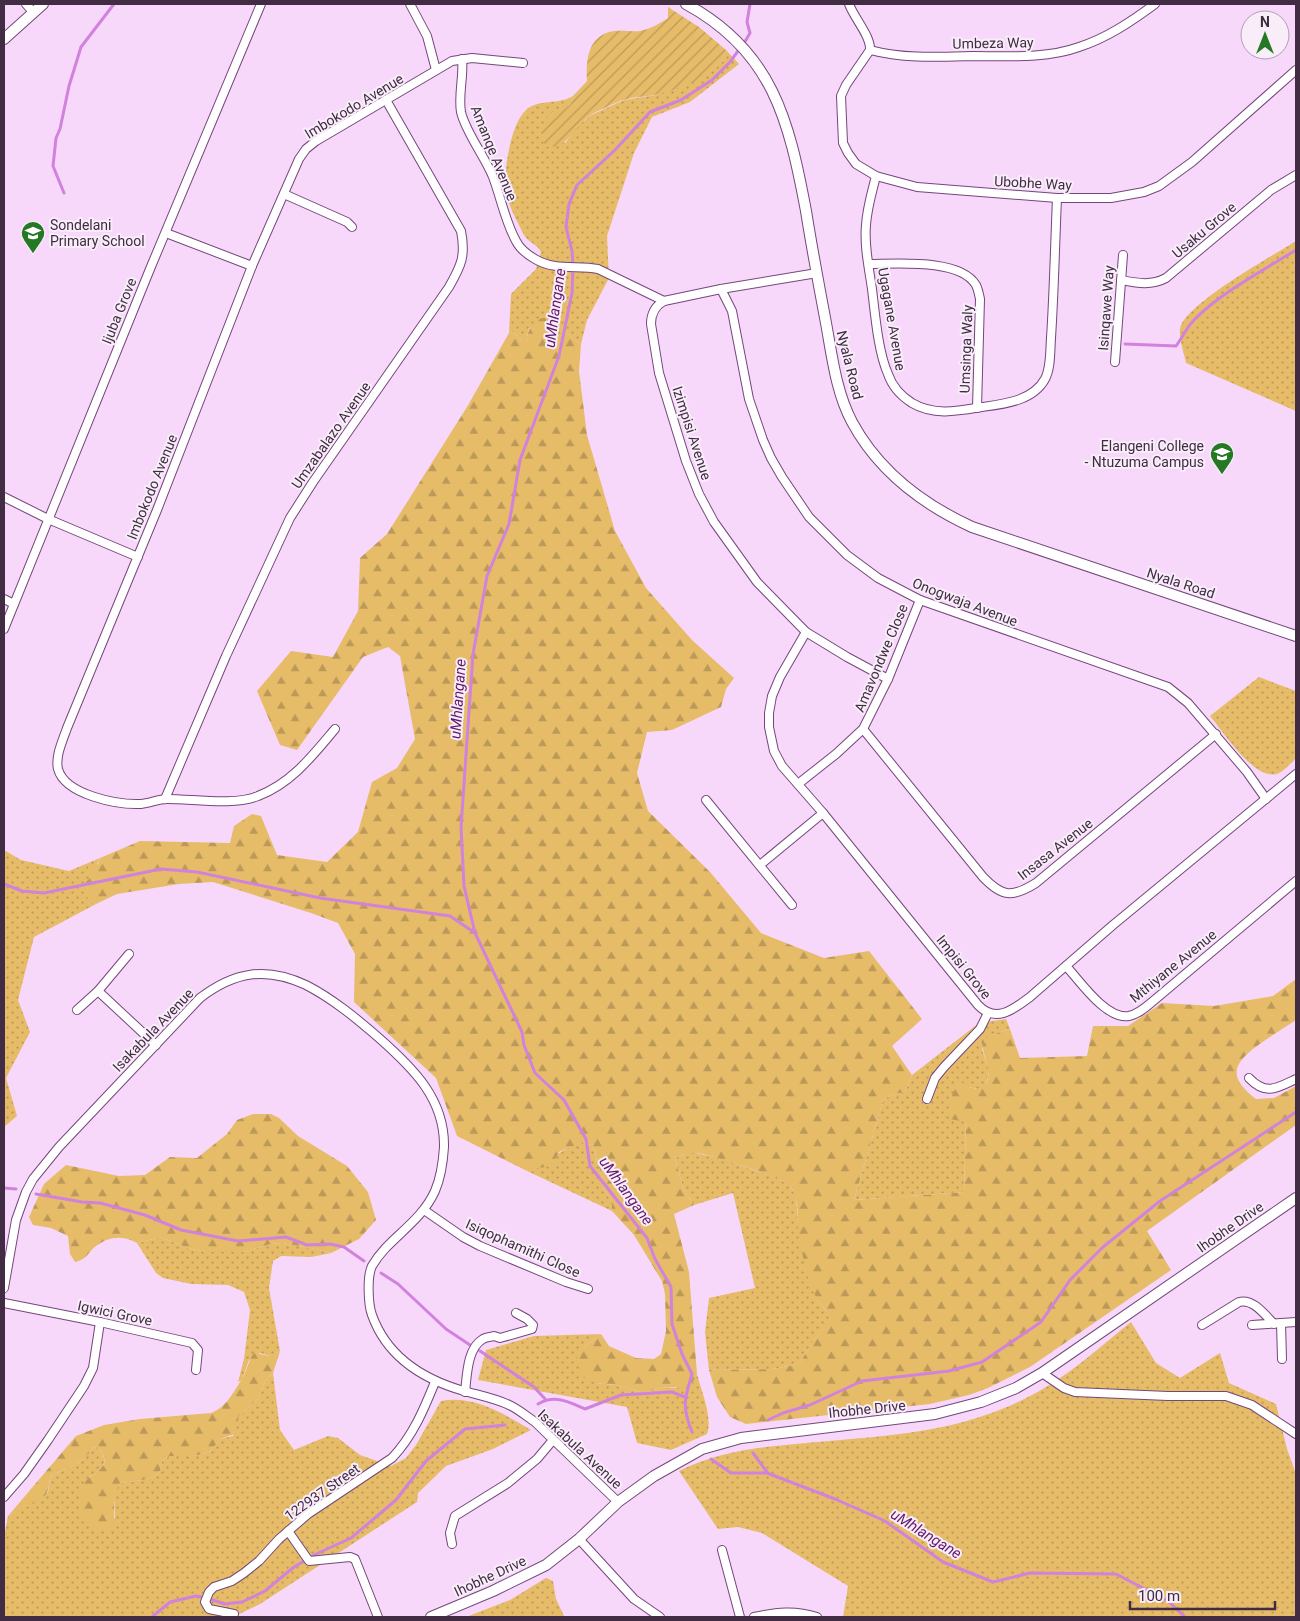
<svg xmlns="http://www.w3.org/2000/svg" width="1300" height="1621" viewBox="0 0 1300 1621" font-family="Roboto,sans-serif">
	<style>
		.grass { fill: url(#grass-dots) }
		.forest { fill: url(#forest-firs) }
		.garden { fill: url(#garden-furrows) }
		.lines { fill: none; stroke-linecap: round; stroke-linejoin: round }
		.stream { stroke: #d182dc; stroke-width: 3 }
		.minor-casing { stroke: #74477a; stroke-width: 10 }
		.tertiary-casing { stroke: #74477a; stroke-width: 12 }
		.minor { stroke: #fff; stroke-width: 8 }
		.tertiary { stroke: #fff; stroke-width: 10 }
		.labels { text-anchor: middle; stroke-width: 4; stroke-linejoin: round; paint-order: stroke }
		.street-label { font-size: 14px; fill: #412c43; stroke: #f8edf9 }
		.poi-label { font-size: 14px; fill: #412c43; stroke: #f8edf9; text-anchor: start }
		.water-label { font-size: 15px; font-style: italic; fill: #62196c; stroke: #f8edf9 }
	</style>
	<defs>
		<pattern id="grass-dots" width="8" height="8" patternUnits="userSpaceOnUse" patternTransform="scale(1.25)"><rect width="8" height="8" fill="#e6bc69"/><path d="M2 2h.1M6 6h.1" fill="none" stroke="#bc9958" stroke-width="1.8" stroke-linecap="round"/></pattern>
		<pattern id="forest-firs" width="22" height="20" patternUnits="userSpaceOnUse" patternTransform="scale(1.25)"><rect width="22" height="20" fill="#e6bc69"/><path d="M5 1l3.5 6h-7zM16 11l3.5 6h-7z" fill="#bc9958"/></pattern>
		<pattern id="garden-furrows" width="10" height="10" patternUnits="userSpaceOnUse" patternTransform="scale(1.25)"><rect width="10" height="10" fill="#e6bc69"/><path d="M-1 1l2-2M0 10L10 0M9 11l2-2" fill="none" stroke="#bc9958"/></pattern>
	</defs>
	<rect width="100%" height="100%" fill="#f7d8fb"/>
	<g class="grass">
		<path d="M726 50 739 64 690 102 652 117 634 153 607 236 609 278 587 320 581 344 570 336 554 318 529 328 526 341H522L513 332 509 333 511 294 536 269 541 252C537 244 529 243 524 235 518 223 510 209 507 196 502 176 510 126 525 111 536 100 549 104 562 100 566 100 569 98 573 96 573 109 561 110 551 113L565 143 579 125 591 115 624 100 656 95 722 62Z"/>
		<path d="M1296 241V411L1186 363C1184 352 1177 335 1181 325 1194 299 1269 258 1296 241Z"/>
		<path d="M1259 677 1296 691V758C1291 763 1285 770 1279 773 1256 784 1223 731 1210 716Z"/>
		<polygon points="4,850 21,860 69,871 100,858 91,877 90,902 96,904 34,937 18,1000 30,1032 6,1078 17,1116 4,1127"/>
		<polygon points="1006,1019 1010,1029 991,1035 982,1049 989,1070 986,1085 978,1089 969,1087 966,1121 964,1192 854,1200 883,1100 891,1095 905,1092 912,1075 979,1023"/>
		<path d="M582 1142 591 1145 595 1150 597 1163 602 1175 605 1191 612 1202V1211L525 1170C543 1166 563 1148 582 1142Z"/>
		<polygon points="687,1153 696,1153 723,1159 771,1176 789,1184 796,1196 799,1237 816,1297 829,1315 830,1320 814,1340 801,1361 794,1365 773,1369 709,1370 705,1332 709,1298 755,1288 733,1193 694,1205 683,1188 675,1158"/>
		<polygon points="161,1237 188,1248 206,1252 243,1252 271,1244 282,1243 316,1249 331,1253 311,1257 281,1256 273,1261 269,1288 280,1351 270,1356 260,1353 249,1360 242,1380 238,1382 244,1359 250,1310 244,1292 228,1285 191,1284 163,1278 156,1273 137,1243"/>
		<path d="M1131 1322 1156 1363 1180 1378 1220 1353 1229 1383 1276 1404 1287 1449 1296 1474V1617H843L848 1586 762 1533 738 1527 718 1529 679 1471C718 1452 753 1448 796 1444 844 1439 894 1437 942 1427 982 1419 1023 1403 1057 1380 1083 1363 1107 1341 1131 1322Z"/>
		<path d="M601 1334 584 1347 596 1383 616 1385 644 1393 660 1388H676L693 1382 697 1374C701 1390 713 1418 707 1434L671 1450 637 1443 627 1407 478 1380 486 1350 534 1336Z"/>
		<path d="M273 1373 280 1430 294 1450 328 1436 338 1438 360 1455 391 1466 406 1458 416 1445 441 1401C474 1395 504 1414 531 1430L493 1449 446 1466 418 1493 417 1502 260 1604 235 1616 4 1617V1537L8 1516 48 1492 50 1479 52 1475C68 1468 83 1463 93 1448L97 1447C111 1462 103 1469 89 1477L115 1519 114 1492 120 1483C128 1482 154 1480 159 1473 161 1470 161 1465 162 1461L170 1456H194L210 1452 220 1439 233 1436 239 1416 258 1399 265 1381Z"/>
		<polygon points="546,1578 553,1581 556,1599 564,1616 466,1617 510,1600"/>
	</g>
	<g class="forest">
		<path d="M542 318H555L570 336 581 344 579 371 587 435 615 531 646 588 692 640 734 678 726 689 721 707 672 730 647 732 637 773 648 811 710 872 761 933 824 958 869 951 922 1019 892 1046 912 1075 905 1092 891 1095 883 1100 854 1200 964 1192 966 1122 950 1119C950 1106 950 1090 961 1082L969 1087 977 1089 986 1084C993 1069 982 1056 982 1040L991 1035 1010 1029 1020 1058 1087 1056 1093 1026H1128L1162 1003 1214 1006 1273 996 1296 979V1020C1285 1027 1275 1034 1264 1041 1235 1061 1224 1075 1256 1099L1274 1098 1296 1086V1125L1147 1231 1171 1270 1030 1367 988 1388 969 1395 930 1404 746 1424 730 1417 717 1397 709 1370 773 1369 794 1365 801 1361 814 1340 830 1319C828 1311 821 1305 816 1297 807 1280 803 1257 799 1238 796 1222 801 1199 790 1186 784 1178 709 1154 697 1153 689 1152 682 1155 675 1158L683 1188 694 1205 674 1214 689 1272 697 1374 693 1382 683 1387 660 1388 644 1393 616 1385 596 1383 587 1380 582 1376 577 1357 584 1347 601 1334 609 1346 636 1358 654 1359 661 1354 666 1331 665 1294 662 1281 634 1235 612 1211V1202L605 1191 602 1175 597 1163 595 1150 591 1145 582 1142 559 1152 552 1166 525 1170 457 1136 436 1078 354 1002 355 954 338 923 311 913 213 882 179 884 117 894 96 904 90 902 84 891 86 882 91 877 88 867 98 864 100 858 140 841 230 843 234 826 252 814 261 816 277 855 327 862 358 832 372 782 397 768 415 739 400 656 388 647 363 657 297 750 280 745 257 691 291 651 333 657 358 611 360 558 387 534 467 407 509 333 513 332 522 341H526C529 329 530 324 542 318Z"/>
		<path d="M253 1114H271L279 1118 298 1136 347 1166 368 1192 376 1220 359 1239 331 1253 316 1249 282 1243 271 1244 243 1252H206L188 1248 161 1237 137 1243C123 1235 109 1236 96 1246 87 1253 88 1259 75 1262L70 1254 68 1236 51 1228 33 1225 29 1217 44 1184 66 1165 119 1176 145 1175 170 1157 197 1158 227 1134 237 1120Z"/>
		<path d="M280 1351 273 1373 265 1381 258 1399 239 1416 235 1434 220 1439 210 1452 194 1456H170L162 1461C161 1465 161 1470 159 1473 154 1480 128 1482 120 1483 110 1499 117 1512 112 1530 90 1530 80 1524 80 1501 80 1496 79 1490 82 1486 88 1475 100 1473 104 1464 106 1458 102 1452 97 1447L93 1448C83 1463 68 1468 52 1475 48 1481 50 1488 46 1494 42 1501 17 1511 8 1516L76 1436 104 1425 140 1419 211 1413C227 1407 233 1392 242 1379 247 1371 248 1361 254 1353L270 1356Z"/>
	</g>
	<path class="garden" d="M668 7 699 27 726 50C725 54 724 58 722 61 712 78 673 91 654 95 643 97 631 97 620 101 610 106 598 110 589 116 574 128 569 147 548 147L542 141C543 133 542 120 550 114 558 107 573 111 573 96L587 81C586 61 587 39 609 32 618 29 630 32 640 31 650 29 659 24 668 18Z"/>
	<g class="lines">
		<g class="stream">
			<polyline points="64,193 53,166 56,138 60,129 69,86 81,47 114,4"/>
			<path d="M1125 344 1176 346C1182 338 1187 327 1194 320 1219 294 1265 269 1296 250"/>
			<polyline points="4,884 22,891 44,893 161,869 197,872 320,898 450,916 475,933"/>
			<polyline points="4,1188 16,1189"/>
			<polyline points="36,1194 82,1202 100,1203 145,1215 181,1230 238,1241 286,1237 307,1245 330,1244 344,1247 364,1261"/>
			<polyline points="381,1273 398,1284 446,1329 470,1345"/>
			<polyline points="480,1351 534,1387 546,1400"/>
			<path d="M538 1404C555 1394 569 1402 585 1409L621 1395 672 1392 685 1397"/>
			<polyline points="768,1420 783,1413 810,1405 862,1381 949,1371 982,1362 1041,1322 1070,1280 1103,1247 1160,1201 1296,1112"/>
			<path d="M692 1432C682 1407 684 1400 692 1374L682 1354 672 1324 671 1287 655 1259 647 1238 590 1166 586 1139 564 1100 535 1073 524 1045 522 1032 475 933 464 886 461 827 473 654 487 576 509 524 520 460 559 356 572 293 573 266 572 251 566 227 569 204 577 185 615 150 650 112 681 100 712 80 730 62 746 40 750 33 747 22 750 4"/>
			<polyline points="753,1453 767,1472"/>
			<polyline points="711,1459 731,1473 767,1473 835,1499 885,1521 943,1562 993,1582 1030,1573 1116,1574 1168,1601 1185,1617"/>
			<polyline points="210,1599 225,1604 242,1602 265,1591 294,1567 316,1554 351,1538 396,1500 426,1461 465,1429 505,1425"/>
			<polyline points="152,1617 170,1602 196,1596 202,1597"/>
		</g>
		<g class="minor-casing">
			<g id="minor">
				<polyline points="26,4 33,12"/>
				<polyline points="410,4 427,36 436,70"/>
				<path d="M849 4C854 18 871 36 870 50"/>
				<polyline points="870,50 846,85 841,96 843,143 848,153 856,164 876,176 917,187 1057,198 1111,198 1144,192 1159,186 1192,162 1296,70"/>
				<path d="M870 50C904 59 938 57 973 56 1007 56 1046 59 1079 47 1107 38 1132 21 1155 4"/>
				<path d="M462 59C464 76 458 95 461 112 465 131 485 157 493 177 501 198 505 221 516 241 520 249 528 255 535 259 555 271 577 265 598 269L664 301"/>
				<path d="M876 176C872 192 867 208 866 225 864 246 869 268 872 289 875 313 878 352 888 374 892 386 901 396 912 403 934 416 958 411 982 407 1004 404 1033 401 1045 379 1051 368 1050 351 1051 338 1054 292 1055 245 1057 198"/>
				<polyline points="284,194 347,222 352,227"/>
				<polyline points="166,233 252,266"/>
				<path d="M869 264C895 264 960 258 976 285 978 289 979 294 980 299L977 408"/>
				<path d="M817 273 721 289 664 301C655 306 651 313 651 324L659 373 686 461 699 494 714 522 757 582 806 632 847 657 888 679"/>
				<path d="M1121 280C1137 283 1151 286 1166 278L1271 190 1296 175"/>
				<polyline points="721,289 732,311 749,399 763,440 771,458 782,477 809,517 847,555 878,578 920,600 1168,687 1188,703 1247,772 1266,799"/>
				<polyline points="1115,362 1123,255"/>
				<polyline points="4,497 48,519 138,557"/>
				<polyline points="4,599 14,604"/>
				<polyline points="4,629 150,269 261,4"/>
				<path d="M806 632 780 677 772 696 769 713V727L774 751 782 766 823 813 978 1005C996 1024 1014 1009 1030 997L1113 925 1296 774"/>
				<path d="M335 729C313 755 292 783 258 796 234 806 194 799 167 799 159 799 150 803 141 804 118 805 65 795 58 769 55 756 63 740 67 728L157 510 252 266 299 159 306 149 316 141 452 61 472 58 523 63"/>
				<path d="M863 729 983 877C1002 897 1012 898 1036 883L1216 734"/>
				<polyline points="798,784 836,754 863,729 888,679 920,600"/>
				<path d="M165 799 226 656 290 518 313 482 449 287C461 266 466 256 461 231L386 100"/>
				<polyline points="706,800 792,905"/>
				<polyline points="760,865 823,813"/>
				<path d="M1066 966C1080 981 1106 1020 1129 1016 1138 1014 1145 1008 1152 1002L1296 881"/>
				<polyline points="98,991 156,1045"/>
				<polyline points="77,1010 98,991 129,954"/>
				<path d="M1249 1078C1266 1096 1277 1088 1296 1079"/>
				<polyline points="927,1099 935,1078 944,1067 980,1029 988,1013"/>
				<polyline points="424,1210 463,1237 480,1246 566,1282 588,1289"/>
				<path d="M4 1288 16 1220 26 1192 33 1179 59 1147 200 998C234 972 266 966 306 985 333 999 356 1018 379 1038 413 1068 445 1099 444 1147 443 1163 441 1177 435 1191 420 1224 388 1238 372 1266 367 1276 368 1304 372 1315 387 1357 422 1379 464 1391 478 1395 493 1398 507 1404 517 1408 526 1416 535 1422L618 1502"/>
				<polyline points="4,1303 100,1322 192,1343 198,1350 196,1370"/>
				<polyline points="1281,1323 1282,1359"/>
				<path d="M1202 1325 1239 1302C1253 1298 1265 1315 1274 1324"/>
				<polyline points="1252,1325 1296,1322"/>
				<polyline points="1042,1373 1064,1388 1075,1392 1168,1396 1226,1396 1252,1405 1296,1434"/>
				<path d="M465 1392C467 1376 467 1348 483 1339 486 1337 491 1337 494 1336L500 1338 532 1329 533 1325 527 1319 516 1313"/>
				<polyline points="4,1497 24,1474 48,1440 84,1386 93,1368 100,1322"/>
				<polyline points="288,1531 309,1561 350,1557 355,1559 378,1617"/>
				<polyline points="579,1539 634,1599 660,1617"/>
				<polyline points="452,1544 450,1533 455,1516 508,1483 537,1459 553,1440"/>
				<polyline points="722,1550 740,1617"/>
				<path d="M234 1614 209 1609 205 1602 209 1592 214 1587 232 1581 244 1573 259 1561 279 1539 308 1514 392 1458C413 1436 424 1409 435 1382"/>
				<path d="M754 1617C777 1612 795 1610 817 1617"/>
			</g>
		</g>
		<g class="tertiary-casing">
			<g id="tertiary">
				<path d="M686 4C773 51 789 121 806 211 812 249 819 286 826 323 832 356 836 392 852 422 879 472 922 504 972 527L1296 636"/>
				<polyline points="4,39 43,4"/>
				<polyline points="431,1617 493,1591 546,1565 579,1539 618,1502 654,1476 702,1449 741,1438 935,1414 981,1402 1016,1388 1042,1373 1296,1198"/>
			</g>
		</g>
		<use href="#minor" class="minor"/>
		<use href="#tertiary" class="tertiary"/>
	</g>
	<defs>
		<g id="school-pin" transform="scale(1.25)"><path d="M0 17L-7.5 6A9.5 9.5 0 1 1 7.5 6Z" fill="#257824" stroke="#f8edf9"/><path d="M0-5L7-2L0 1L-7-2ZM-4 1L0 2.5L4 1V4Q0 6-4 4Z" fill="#fff"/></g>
		<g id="university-pin" transform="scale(1.25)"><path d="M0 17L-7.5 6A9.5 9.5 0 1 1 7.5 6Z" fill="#257824" stroke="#f8edf9"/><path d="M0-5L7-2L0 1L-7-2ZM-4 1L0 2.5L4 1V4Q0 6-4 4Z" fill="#fff"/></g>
	</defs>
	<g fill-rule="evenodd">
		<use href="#school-pin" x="33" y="233"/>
		<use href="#university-pin" x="1222" y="454"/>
	</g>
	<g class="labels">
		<g class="street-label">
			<text transform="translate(993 43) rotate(-1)" y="5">Umbeza Way</text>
			<text transform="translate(354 106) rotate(-31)" y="5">Imbokodo Avenue</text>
			<text transform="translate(494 153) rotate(68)" y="5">Amanqe Avenue</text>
			<text transform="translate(1033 183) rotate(3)" y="5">Ubobhe Way</text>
			<text transform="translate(1204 230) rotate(-40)" y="5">Usaku Grove</text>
			<text transform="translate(1106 308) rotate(-86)" y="5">Isinqawe Way</text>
			<text transform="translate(119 311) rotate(-68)" y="5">Ijuba Grove</text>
			<text transform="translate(892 319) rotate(80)" y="5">Ugagane Avenue</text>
			<text transform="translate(966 349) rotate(-88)" y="5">Umsinga Waly</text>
			<text transform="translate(850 365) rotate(76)" y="5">Nyala Road</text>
			<text transform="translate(692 433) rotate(72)" y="5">Izimpisi Avenue</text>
			<text transform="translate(331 435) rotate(-55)" y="5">Umzabalazo Avenue</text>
			<text transform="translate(152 487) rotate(-68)" y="5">Imbokodo Avenue</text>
			<text transform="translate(1181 583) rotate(18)" y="5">Nyala Road</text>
			<text transform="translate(965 602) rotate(21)" y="5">Onogwaja Avenue</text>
			<text transform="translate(881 658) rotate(-67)" y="5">Amavondwe Close</text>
			<text transform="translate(1055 849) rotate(-38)" y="5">Insasa Avenue</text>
			<text transform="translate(1173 966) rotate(-39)" y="5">Mthiyane Avenue</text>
			<text transform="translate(964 967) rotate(51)" y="5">Impisi Grove</text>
			<text transform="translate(153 1030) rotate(-46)" y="5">Isakabula Avenue</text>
			<text transform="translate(1230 1227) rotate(-35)" y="5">Ihobhe Drive</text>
			<text transform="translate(523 1248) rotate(24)" y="5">Isiqophamithi Close</text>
			<text transform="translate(115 1313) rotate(12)" y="5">Igwici Grove</text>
			<text transform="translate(867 1409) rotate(-6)" y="5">Ihobhe Drive</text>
			<text transform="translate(580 1449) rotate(43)" y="5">Isakabula Avenue</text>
			<text transform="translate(322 1492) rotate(-35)" y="5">122937 Street</text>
			<text transform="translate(490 1576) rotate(-25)" y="5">Ihobhe Drive</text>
		</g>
		<g class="poi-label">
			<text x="50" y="230">Sondelani<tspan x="50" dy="16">Primary School</tspan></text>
			<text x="1204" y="451" text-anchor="end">Elangeni College<tspan x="1204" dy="16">- Ntuzuma Campus</tspan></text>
		</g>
		<g class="water-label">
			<text transform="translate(555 308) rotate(-82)" y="5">uMhlangane</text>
			<text transform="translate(458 699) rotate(-86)" y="5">uMhlangane</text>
			<text transform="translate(626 1191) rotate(54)" y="5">uMhlangane</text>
			<text transform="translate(926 1534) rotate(32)" y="5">uMhlangane</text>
		</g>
	</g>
	<rect width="1300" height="1621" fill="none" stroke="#412c43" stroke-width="10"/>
	<g transform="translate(1265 35)"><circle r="24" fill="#f8edf9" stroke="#afa0b0"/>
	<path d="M0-4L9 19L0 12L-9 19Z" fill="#257824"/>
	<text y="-8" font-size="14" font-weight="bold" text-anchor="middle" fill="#412c43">N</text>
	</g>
	<path d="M1130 1601v8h145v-8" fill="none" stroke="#412c43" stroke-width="2.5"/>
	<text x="1138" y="1601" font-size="15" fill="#412c43" stroke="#f8edf9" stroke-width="4" paint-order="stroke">100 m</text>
</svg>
